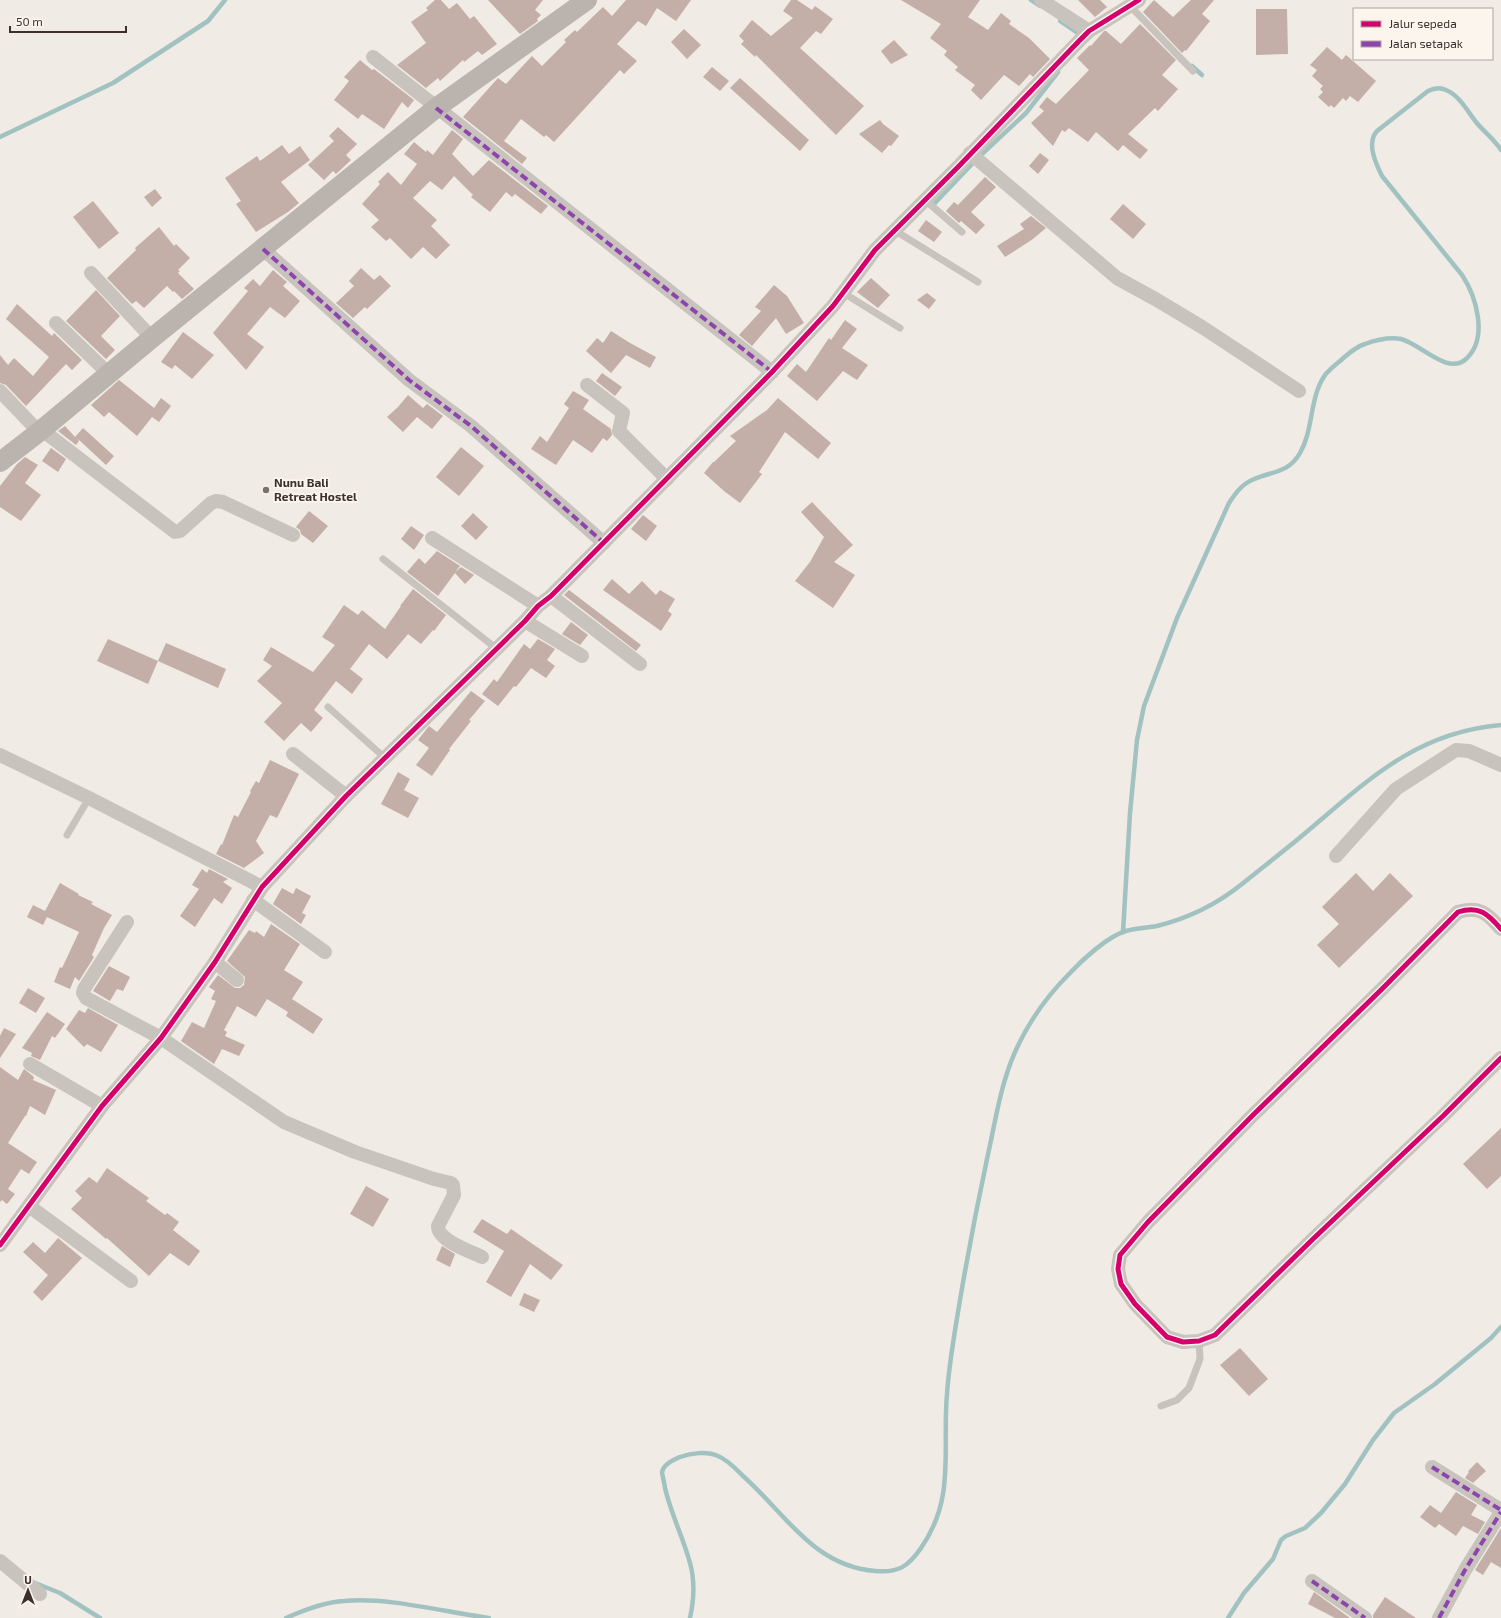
<svg xmlns="http://www.w3.org/2000/svg" width="1501" height="1618" viewBox="0 0 1501 1618" font-family="'Exo 2',sans-serif">
	<style>
		.lines { fill: none; stroke-linecap: round; stroke-linejoin: round }
		.stream { stroke: #a1c2c1; stroke-width: 4.5 }
		.building { fill: #c3afa7 }
		.lane { stroke: #c9c3be; stroke-width: 7 }
		.street { stroke: #c9c3be; stroke-width: 14 }
		.secondary { stroke: #bab3ae; stroke-width: 20 }
		.quiet { stroke: #8e44ad; stroke-width: 4; stroke-dasharray: 8 4; stroke-linecap: butt }
		.cycleway-casing { stroke: #fbf5ee; stroke-width: 8 }
		.cycleway { stroke: #d6006c; stroke-width: 5 }
		.poi-dot { fill: #7a716c; stroke: #fbf5ee; stroke-width: 1.5 }
		.labels { text-anchor: middle; stroke-width: 3.5; stroke-linejoin: round; paint-order: stroke }
		.poi-label { font-size: 12px; font-weight: bold; fill: #3b302b; stroke: #fbf5ee; text-anchor: start }
	</style>
	<rect width="100%" height="100%" fill="#f0ebe5"/>
	<g class="lines">
		<g class="stream">
			<polyline points="1031,0 1040,6"/>
			<polyline points="1060,21 1082,36"/>
			<polyline points="1192,66 1202,75"/>
			<polyline points="0,137 113,83 208,21 225,0"/>
			<polyline points="982,154 1026,113 1058,72"/>
			<polyline points="934,204 972,164"/>
			<path d="M1123 932 1130 813 1137 740 1144 706 1177 618 1229 503C1235 494 1241 485 1252 480 1271 471 1288 474 1300 453 1314 429 1309 398 1325 375 1329 370 1335 365 1340 361 1348 354 1355 347 1365 344 1376 340 1389 337 1401 339 1419 343 1448 376 1466 359 1489 338 1476 296 1462 275L1382 176C1376 164 1366 143 1377 131L1428 91C1434 88 1440 87 1446 90 1459 95 1468 112 1476 122 1484 132 1494 139 1501 150"/>
			<polyline points="35,1583 60,1593 100,1618"/>
			<path d="M286 1618C304 1610 324 1602 344 1601 389 1597 444 1612 489 1618"/>
			<path d="M690 1618C694 1600 695 1581 690 1563 683 1537 671 1514 665 1488 665 1486 662 1474 662 1472 664 1464 673 1460 680 1457 691 1453 707 1451 718 1456 728 1460 736 1469 743 1476 785 1513 813 1566 875 1571 898 1573 908 1567 921 1548 956 1498 942 1450 947 1394 949 1363 955 1331 960 1300 968 1253 977 1206 987 1159 995 1124 1000 1086 1015 1052 1028 1023 1047 996 1069 974 1082 960 1108 936 1126 931 1136 928 1147 928 1157 926 1189 918 1216 905 1242 884 1264 866 1288 848 1310 829 1370 778 1418 732 1501 725"/>
			<polyline points="1228,1618 1244,1593 1273,1559 1281,1540 1286,1536 1305,1528 1321,1513 1345,1484 1373,1440 1394,1413 1435,1384 1491,1338 1501,1327"/>
		</g>
	</g>
	<g class="building">
		<polygon points="435,0 441,0 449,9 457,3 470,19 474,16 497,44 482,55 478,51 464,62 463,60 440,81 438,78 426,88 397,65 426,43 411,22 428,10 426,8"/>
		<polygon points="488,0 543,0 535,10 541,15 537,19 538,21 520,34"/>
		<polygon points="626,0 691,0 676,21 657,8 646,26 638,21 617,44 637,61 624,74 620,70 554,142 546,135 544,137 521,119 504,141 527,158 522,164 463,117 498,78 506,84 532,56 542,66 566,42 564,40 575,30 577,32 603,7 612,16"/>
		<polygon points="791,0 797,0 812,10 815,6 833,19 821,34 816,31 800,48 864,106 836,135 756,55 755,57 741,44 744,41 739,36 752,20 771,36 793,18 783,11"/>
		<polygon points="901,0 980,0 968,17 988,30 1001,13 1011,21 1009,24 1029,38 1050,59 1033,77 1030,74 1019,86 1004,75 981,100 971,90 975,85 955,70 958,67 944,55 947,51 930,38 941,24"/>
		<polygon points="1078,0 1100,0 1107,7 1095,17"/>
		<polygon points="1154,0 1173,17 1191,0 1214,0 1202,14 1210,21 1186,51 1185,50 1182,53 1143,12"/>
		<polygon points="1256,9 1287,9 1288,54 1256,55"/>
		<polygon points="1140,24 1176,60 1162,75 1178,89 1158,111 1155,108 1128,134 1148,150 1140,159 1123,145 1118,151 1096,132 1088,142 1069,128 1065,132 1062,130 1053,146 1031,123 1044,111 1039,107 1047,97 1056,104 1089,70 1077,58 1090,45 1091,46 1104,31 1106,31 1121,44"/>
		<polygon points="684,29 701,45 687,59 671,42"/>
		<polygon points="894,40 908,55 891,64 881,51"/>
		<polygon points="1327,47 1342,60 1346,55 1376,81 1358,102 1350,96 1346,101 1343,98 1334,108 1331,105 1329,107 1318,97 1323,92 1320,89 1323,86 1312,76 1317,70 1310,65"/>
		<polygon points="360,60 372,70 374,69 414,100 408,108 402,102 384,129 362,114 358,119 334,100 349,81 344,77"/>
		<polygon points="712,67 729,81 720,91 703,77"/>
		<polygon points="740,78 809,140 800,151 730,88"/>
		<polygon points="880,120 883,124 899,136 891,146 889,145 882,153 859,134"/>
		<polygon points="338,127 357,144 346,155 351,160 336,174 333,171 324,180 308,165 334,141 329,136"/>
		<polygon points="452,130 463,139 452,154 473,176 489,160 548,206 541,214 515,194 512,197 506,192 490,212 471,197 473,195 454,176 442,190 430,181 413,198 437,220 431,226 450,245 436,259 423,247 411,259 390,238 386,241 371,227 379,220 362,204 380,184 378,182 388,172 401,185 417,164 404,154 414,142 426,152 427,150 433,155"/>
		<polygon points="282,145 289,154 300,146 310,160 281,182 299,203 288,212 256,232 236,204 241,201 225,178 257,156 260,161"/>
		<polygon points="1040,153 1049,160 1038,174 1029,166"/>
		<polygon points="985,177 996,187 971,212 985,225 976,234 961,221 959,223 946,211 954,202 958,205"/>
		<polygon points="155,189 162,198 152,207 144,197"/>
		<polygon points="93,201 119,233 99,249 73,217"/>
		<polygon points="1123,204 1146,224 1133,239 1110,219"/>
		<polygon points="1031,216 1046,228 1033,239 1005,257 997,246 1024,229 1020,224"/>
		<polygon points="926,220 942,232 934,242 918,231"/>
		<polygon points="159,227 174,246 176,244 190,258 178,270 180,271 178,273 194,289 182,299 174,291 173,292 167,286 144,308 136,301 132,304 107,278 136,250 135,248"/>
		<polygon points="361,268 374,280 380,275 391,286 367,309 365,307 353,318 336,303 354,286 349,281"/>
		<polygon points="273,270 287,282 283,286 300,301 285,318 270,307 247,334 264,347 246,370 213,333 248,291 244,288 253,279 260,286"/>
		<polygon points="871,278 890,295 878,308 857,292"/>
		<polygon points="774,285 787,296 804,323 786,334 776,318 752,346 739,335 761,311 755,307"/>
		<polygon points="96,290 120,316 101,336 115,350 106,359 66,321"/>
		<polygon points="927,293 936,300 929,309 917,300"/>
		<polygon points="17,304 52,336 54,333 82,360 72,370 66,364 26,406 6,385 0,383 0,355 8,365 14,358 33,376 49,357 6,319"/>
		<polygon points="845,320 857,329 842,348 868,365 857,380 843,371 817,401 787,376 797,364 806,372 829,338 831,340"/>
		<polygon points="611,331 630,343 656,357 650,368 626,355 611,373 586,351 597,338 603,343"/>
		<polygon points="183,332 214,355 192,379 175,365 172,369 161,362"/>
		<polygon points="602,373 622,387 615,396 596,381"/>
		<polygon points="119,380 154,408 161,398 171,406 159,422 152,417 137,436 109,412 104,417 91,405"/>
		<polygon points="573,391 589,400 583,409 611,429 612,435 607,441 603,438 592,453 573,440 556,465 531,449 540,436 547,442 569,408 564,404"/>
		<polygon points="408,395 423,408 427,404 443,416 432,429 417,417 403,432 387,417 398,407"/>
		<polygon points="778,398 831,443 818,459 785,432 759,472 762,474 740,503 724,491 704,473 713,462 714,462 736,441 730,436 767,410"/>
		<polygon points="65,426 75,437 83,428 114,456 106,465 78,439 79,441 76,445 58,431"/>
		<polygon points="461,447 484,466 459,496 436,477"/>
		<polygon points="51,448 66,459 58,472 42,461"/>
		<polygon points="25,457 38,465 25,483 41,495 21,521 0,507 0,486 17,464"/>
		<polygon points="812,502 853,545 834,562 855,575 833,608 795,581 810,562 824,537 801,512"/>
		<polygon points="309,511 328,526 313,543 301,534 300,530 296,527"/>
		<polygon points="473,513 488,527 476,540 461,526"/>
		<polygon points="643,515 657,526 646,541 631,529"/>
		<polygon points="411,526 424,535 414,550 401,539"/>
		<polygon points="437,551 460,566 455,572 461,567 474,575 465,584 455,573 438,596 407,572 419,558 425,564"/>
		<polygon points="612,579 629,594 642,581 656,595 660,590 675,599 668,611 672,614 661,631 603,590"/>
		<polygon points="413,589 446,615 434,631 433,630 421,644 408,634 387,659 369,644 350,669 363,679 352,694 336,681 314,710 323,718 311,732 301,723 284,741 264,722 282,703 257,681 272,666 263,660 271,647 313,672 335,645 322,637 344,605 358,615 362,610 385,629 401,606 400,606"/>
		<polygon points="569,590 641,645 636,651 564,595"/>
		<polygon points="571,622 588,635 580,645 562,634"/>
		<polygon points="108,639 158,661 148,684 97,661"/>
		<polygon points="538,639 555,649 547,660 555,666 546,678 531,668 516,687 514,686 498,706 482,694 494,679 497,682 524,644 530,649"/>
		<polygon points="166,643 226,669 218,688 158,661"/>
		<polygon points="471,691 485,701 469,720 471,721 449,749 450,750 432,776 416,765 429,748 418,740 429,726 437,732"/>
		<polygon points="270,760 299,774 277,818 270,815 256,841 264,853 244,868 216,854 221,844 222,845 234,815 238,817 251,792 250,791 256,781 259,783"/>
		<polygon points="398,772 410,779 404,790 419,798 408,818 381,804"/>
		<polygon points="202,869 207,873 209,869 228,879 223,882 232,888 222,904 214,898 195,927 180,916 199,889 192,885"/>
		<polygon points="1356,873 1373,891 1390,873 1413,896 1339,968 1317,945 1339,924 1322,907"/>
		<polygon points="60,883 79,894 78,895 93,902 91,904 112,915 104,928 92,955 94,957 79,981 75,977 70,989 54,982 60,967 62,968 79,932 47,917 43,925 27,917 33,905 45,911"/>
		<polygon points="282,888 293,894 296,888 311,896 302,913 306,915 301,924 273,904"/>
		<polygon points="271,924 300,944 284,970 303,982 292,999 323,1019 313,1034 286,1016 288,1012 267,999 256,1017 237,1006 224,1030 227,1032 225,1036 245,1045 239,1056 222,1049 214,1064 181,1041 192,1022 204,1028 216,1001 211,999 215,991 209,987 218,975 235,988 240,988 244,985 245,977 227,961 249,930 255,933 256,931 264,937"/>
		<polygon points="109,966 130,977 123,991 117,989 110,1001 93,991"/>
		<polygon points="28,988 45,998 36,1013 19,1003"/>
		<polygon points="88,1008 118,1025 101,1052 87,1044 84,1047 66,1029 79,1010 85,1013"/>
		<polygon points="47,1012 65,1024 55,1038 52,1036 40,1060 31,1056 32,1053 22,1048"/>
		<polygon points="4,1028 16,1034 0,1058 0,1036"/>
		<polygon points="0,1067 18,1080 24,1069 33,1076 34,1078 33,1080 56,1090 45,1115 30,1106 26,1116 25,1116 8,1143 37,1162 29,1174 21,1169 8,1189 15,1194 7,1204 2,1200 0,1202"/>
		<polygon points="1501,1128 1501,1176 1487,1189 1463,1164"/>
		<polygon points="107,1168 149,1198 146,1201 165,1215 167,1213 179,1222 173,1230 200,1251 189,1266 170,1253 149,1276 107,1238 106,1239 71,1209 82,1198 75,1191 89,1177 97,1183"/>
		<polygon points="366,1186 389,1199 373,1227 350,1214"/>
		<polygon points="482,1219 507,1234 511,1229 563,1265 551,1280 530,1264 511,1297 486,1282 504,1251 473,1232"/>
		<polygon points="58,1238 82,1258 42,1301 33,1292 48,1275 23,1252 33,1242 45,1253"/>
		<polygon points="442,1246 455,1254 450,1267 436,1260"/>
		<polygon points="524,1293 540,1300 534,1312 519,1305"/>
		<polygon points="1240,1348 1268,1379 1249,1396 1220,1365"/>
		<polygon points="1477,1462 1486,1471 1473,1483 1465,1478 1469,1472 1468,1471"/>
		<polygon points="1456,1492 1477,1505 1471,1515 1485,1522 1478,1534 1463,1526 1456,1536 1439,1524 1435,1528 1420,1517 1430,1505 1441,1513"/>
		<polygon points="1501,1528 1501,1568 1491,1562 1483,1575 1475,1570"/>
		<polygon points="1314,1592 1350,1618 1335,1618 1308,1604"/>
		<polygon points="1385,1597 1416,1618 1373,1618 1373,1615"/>
	</g>
	<g class="lines">
		<g class="lane">
			<polyline points="1134,3 1132,8 1133,9 1193,71"/>
			<polyline points="925,200 962,232"/>
			<polyline points="894,230 978,282"/>
			<polyline points="842,292 900,328"/>
			<polyline points="383,559 497,649"/>
			<polyline points="328,707 385,758"/>
			<polyline points="67,835 89,798"/>
			<polyline points="1161,1406 1177,1400 1189,1388 1200,1359 1199,1341"/>
		</g>
		<g class="street">
			<polyline points="1041,0 1089,31"/>
			<polyline points="373,57 772,372"/>
			<polyline points="970,153 1117,278 1157,300 1202,327 1299,391"/>
			<polyline points="263,249 409,380 471,426 604,543"/>
			<polyline points="91,273 152,338"/>
			<polyline points="56,323 109,374"/>
			<polyline points="587,385 623,413 619,431 667,479"/>
			<polyline points="0,391 39,432"/>
			<polyline points="42,430 175,532 180,531 211,503 216,501 223,502 293,535"/>
			<polyline points="432,538 538,606"/>
			<polyline points="551,596 640,664"/>
			<polyline points="525,621 582,656"/>
			<polyline points="293,754 346,796"/>
			<polyline points="0,755 89,798 262,887"/>
			<polyline points="1336,856 1396,789 1456,750 1469,751 1501,765"/>
			<polyline points="253,900 325,952"/>
			<path d="M127 922 84 989 83 993 86 998 161 1038 284 1122 355 1152 434 1179 451 1183 453 1185 454 1195 438 1226C438 1241 470 1251 482 1257"/>
			<path d="M1501 929C1488 914 1479 905 1458 912L1383 988 1253 1115 1148 1222 1120 1255 1118 1269 1121 1284 1135 1304 1167 1337 1183 1342 1199 1341 1215 1335 1313 1239 1443 1116 1501 1058"/>
			<polyline points="215,962 237,980"/>
			<polyline points="30,1064 102,1106"/>
			<polyline points="29,1206 131,1281"/>
			<polyline points="0,1245 102,1106 161,1038 215,962 262,887 346,796 525,621 538,606 551,596 772,372 833,306 875,250 959,166 1079,41 1089,31 1139,0"/>
			<polyline points="1432,1467 1501,1510"/>
			<polyline points="0,1561 40,1594"/>
			<polyline points="1312,1581 1365,1618"/>
			<polyline points="1439,1618 1465,1570 1501,1512"/>
		</g>
		<polyline class="secondary" points="0,462 39,432 152,338 436,108 587,0"/>
		<g class="quiet">
			<polyline points="436,108 772,372"/>
			<polyline points="263,249 409,380 471,426 604,543"/>
			<polyline points="1432,1467 1501,1510"/>
			<polyline points="1312,1581 1365,1618"/>
			<polyline points="1439,1618 1465,1570 1501,1512"/>
		</g>
		<g class="cycleway-casing">
			<g id="cycleway">
				<path d="M1501 929C1488 914 1479 905 1458 912L1383 988 1253 1115 1148 1222 1120 1255 1118 1269 1121 1284 1135 1304 1167 1337 1183 1342 1199 1341 1215 1335 1313 1239 1443 1116 1501 1058"/>
				<polyline points="0,1245 102,1106 161,1038 215,962 262,887 346,796 525,621 538,606 551,596 772,372 833,306 875,250 959,166 1079,41 1089,31 1139,0"/>
			</g>
		</g>
		<use href="#cycleway" class="cycleway"/>
	</g>
	<circle class="poi-dot" cx="266" cy="490" r="4"/>
	<g class="labels">
		<g class="poi-label">
			<text x="274" y="487">Nunu Bali<tspan x="274" dy="14">Retreat Hostel</tspan></text>
		</g>
	</g>
	<rect x="1353" y="8" width="140" height="52" fill="#fbf5ee" stroke="#aea6a0"/>
	<rect x="1361" y="21" width="20" height="6" fill="#d6006c" stroke="#aea6a0"/>
	<text x="1389" y="28" font-size="12" fill="#3b302b">Jalur sepeda</text>
	<rect x="1361" y="41" width="20" height="6" fill="#8e44ad" stroke="#aea6a0"/>
	<text x="1389" y="48" font-size="12" fill="#3b302b">Jalan setapak</text>
	<g transform="translate(28 1590)" stroke="#fbf5ee" stroke-width="3" paint-order="stroke">
	<path d="M0-3L7 15L0 10L-7 15Z" fill="#3b302b"/>
	<text y="-6" font-size="11" font-weight="bold" text-anchor="middle" fill="#3b302b">U</text>
	</g>
	<path d="M10 26v6h116v-6" fill="none" stroke="#3b302b" stroke-width="2"/>
	<text x="16" y="26" font-size="12" fill="#3b302b" stroke="#fbf5ee" stroke-width="3" paint-order="stroke">50 m</text>
</svg>
